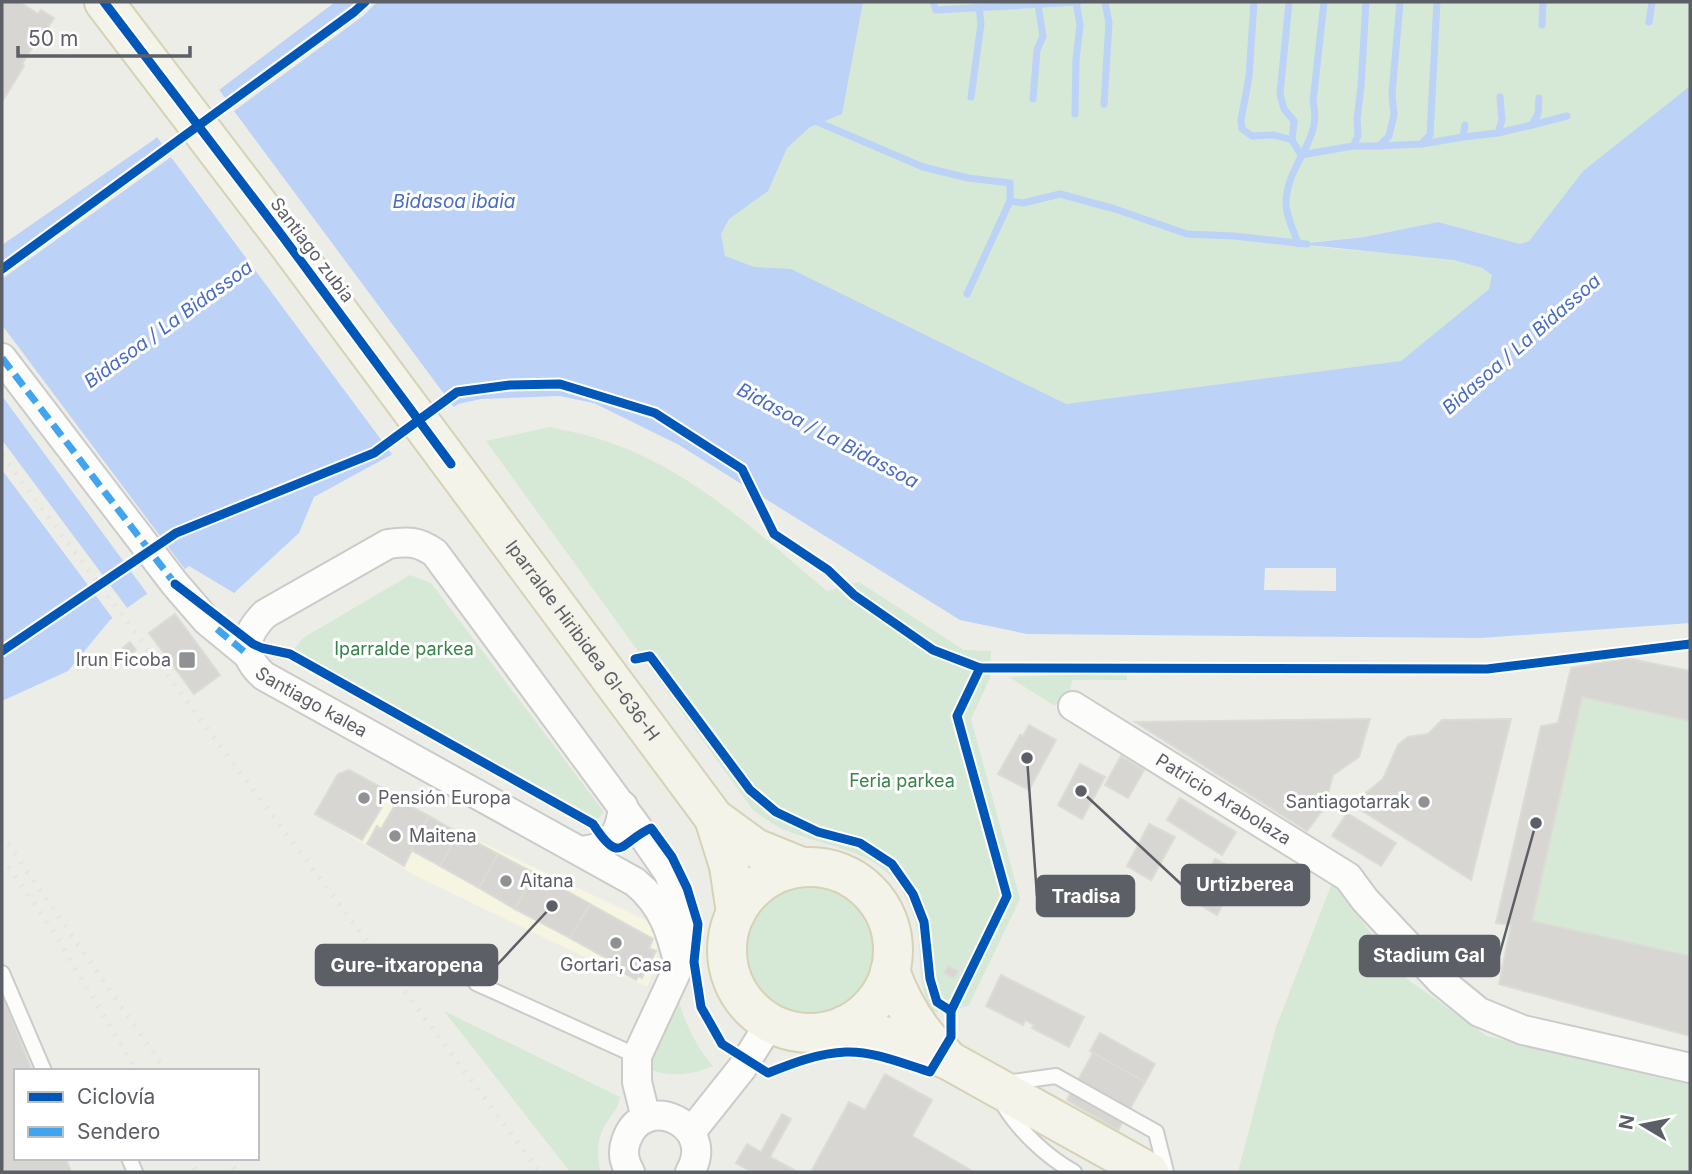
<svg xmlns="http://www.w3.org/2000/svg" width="1692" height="1174" viewBox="0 0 1692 1174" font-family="Inter,sans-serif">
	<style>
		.commercial { fill: #f6f5e1 }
		.green { fill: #d5e9d6 }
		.water { fill: #bcd2f7 }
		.pier { fill: #edede7 }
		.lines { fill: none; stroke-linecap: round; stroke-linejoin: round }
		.stream { stroke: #bcd2f7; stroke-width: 7 }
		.building { fill: #d7d6d2; stroke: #dcdcd6; stroke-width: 2 }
		.lane-casing { stroke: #cacbca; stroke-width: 18 }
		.street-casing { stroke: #cacbca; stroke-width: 32 }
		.primary-casing { stroke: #d5d2b6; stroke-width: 42 }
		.lane { stroke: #fcfcfb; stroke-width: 14 }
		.street { stroke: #fcfcfb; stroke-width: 28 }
		.primary { stroke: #f3f3e9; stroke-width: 38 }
		.rail { stroke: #e4e4e4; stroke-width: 5; stroke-dasharray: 2 9; stroke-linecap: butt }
		.quiet { stroke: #40a5ee; stroke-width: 7; stroke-dasharray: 14 7; stroke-linecap: butt }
		.cycleway-casing { stroke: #fff; stroke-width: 13 }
		.cycleway { stroke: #0057b8; stroke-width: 9 }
		.poi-dot { fill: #8f9193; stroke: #fff; stroke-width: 2.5 }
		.labels { text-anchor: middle; stroke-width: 6; stroke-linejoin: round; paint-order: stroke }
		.street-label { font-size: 18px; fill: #5d5f66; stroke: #fff }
		.park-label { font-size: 18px; fill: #368448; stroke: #fff }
		.poi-label { font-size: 18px; fill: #5d5f66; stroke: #fff; text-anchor: start }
		.water-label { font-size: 19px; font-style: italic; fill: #486cc3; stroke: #fff }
		.leader { fill: none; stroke: #5d5f66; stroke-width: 2.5 }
		.callout-dot { fill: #5d5f66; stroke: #fff; stroke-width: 2.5 }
		.callout { fill: #5d5f66; stroke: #5d5f66; stroke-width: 2.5 }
		.callout-label { font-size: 19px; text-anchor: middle; font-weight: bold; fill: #fff }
	</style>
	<rect width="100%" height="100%" fill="#edede7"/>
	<polygon class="commercial" points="338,774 656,925 657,963 647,987 414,875 315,814"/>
	<g class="green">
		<path d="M848 2H1690V86L1583 171 1529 241 1520 244 1438 222 1364 237 1303 243C1352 257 1454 246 1493 275L1489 289 1401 361 1068 404 952 406 679 227Z"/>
		<path d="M550 427C567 431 585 434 602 440 689 467 759 534 827 591L859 582 964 650 991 651 990 678 971 719 1020 899 969 1005 951 1011 933 1012C912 977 926 949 913 914 891 850 842 852 790 832 776 827 764 818 753 810L486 441Z"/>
		<polygon points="410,575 431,583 604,812 593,824 290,654 303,638"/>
		<polygon points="1127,672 1127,680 1072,680 1069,702 1053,705 1009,677"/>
		<polygon points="1582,697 1690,721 1690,956 1532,921"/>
		<polygon points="1332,883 1407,979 1487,1036 1690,1083 1690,1172 1238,1172 1276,1027"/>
		<circle cx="810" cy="949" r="66"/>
		<path d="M678 999C686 1025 695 1045 713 1066 691 1075 671 1078 649 1069Z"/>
		<path d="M444 1011 620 1097C618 1110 610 1116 604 1127 596 1142 598 1156 600 1172H570Z"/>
	</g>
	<polygon class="water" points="335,2 863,2 842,114 810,127 787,148 768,191 729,219 721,234 725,256 754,267 791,269 1066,404 1401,361 1489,289 1492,275 1482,268 1454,260 1298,244 1364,237 1438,222 1520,244 1529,241 1583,171 1690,86 1690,623 1481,638 1027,634 960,620 679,445 594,403 559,396 481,399 458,404 391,455 314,497 299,533 234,593 189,566 157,591 151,591 110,620 68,671 2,701 2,245 152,141"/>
	<g class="pier">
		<polygon points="356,2 377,2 363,16 234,111 456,410 394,457 171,157 2,279 2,262 162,144 155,134 218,88 225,98"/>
		<polygon points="2,325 187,572 159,594 149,596 2,396"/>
		<polygon points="2,440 128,609 114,620 2,470"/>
		<polygon points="1265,568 1336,568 1336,591 1264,590"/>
	</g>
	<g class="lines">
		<g class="stream">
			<polyline points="933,2 936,10 1078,2"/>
			<polyline points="1254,2 1249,77 1241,120 1242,129 1252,136 1274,135 1292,140 1301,155"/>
			<polyline points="1289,2 1280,94 1284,109 1294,121 1292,140"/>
			<polyline points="1649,22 1652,2"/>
			<polyline points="1542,25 1543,2"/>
			<polyline points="971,97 981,24 979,7"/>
			<polyline points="1033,99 1037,50 1043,36 1038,5"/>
			<polyline points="1104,104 1109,23 1105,2"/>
			<polyline points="1075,114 1076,60 1080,25 1076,2"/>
			<polyline points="813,120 923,167 968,178 1010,183 1010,201 1023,203 1060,194 1115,209 1187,234 1234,236 1307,244"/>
			<polyline points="1532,125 1567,116"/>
			<polyline points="1498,133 1532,125 1538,114 1539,98"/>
			<polyline points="1463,137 1498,133 1502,120 1500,97"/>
			<polyline points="1422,144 1463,137 1465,125"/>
			<polyline points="1353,146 1379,146 1389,136 1394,115 1392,94 1400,2"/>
			<polyline points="1379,146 1421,144 1430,135 1437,2"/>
			<polyline points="1301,155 1353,146 1358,136 1357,120 1361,86 1366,2"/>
			<path d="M1298 244C1294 231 1285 214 1286 201 1288 162 1323 140 1313 102L1324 2"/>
			<polyline points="967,294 1010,201"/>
		</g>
	</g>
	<g class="building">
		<polygon points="2,2 20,2 38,14 41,10 54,18 39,41 37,40 22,64 24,66 2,102"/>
		<polygon points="175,614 220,675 194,694 149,633"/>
		<polygon points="130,642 136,650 129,656 123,648"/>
		<polygon points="1626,658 1690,671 1690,721 1582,697 1532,921 1690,956 1690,1036 1499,984 1511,925 1496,923 1541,726 1558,723 1571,668"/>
		<polygon points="1370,719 1359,757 1333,775 1324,808 1307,831 1135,722"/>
		<polygon points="1511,719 1471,880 1356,807 1361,797 1383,779 1398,745 1408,737 1428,734 1442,720"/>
		<polygon points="1029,725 1056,740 1029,790 998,774 1020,735 1023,736"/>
		<polygon points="1121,756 1144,770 1128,798 1105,785"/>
		<polygon points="1080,764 1105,777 1082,819 1058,805"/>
		<polygon points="349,770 384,789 376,804 382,807 362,840 315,814 338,774"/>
		<polygon points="1180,798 1236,832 1222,855 1167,820"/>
		<polygon points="398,800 429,816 404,866 367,844 377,826 381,829"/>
		<polygon points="1347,813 1396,843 1381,866 1332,836"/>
		<polygon points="429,816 459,833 440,866 411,850"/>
		<polygon points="1149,824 1175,837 1151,880 1127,866"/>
		<polygon points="459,833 498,854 479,888 440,866"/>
		<polygon points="498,854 534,873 515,909 479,888"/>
		<polygon points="1215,859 1240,872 1217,915 1193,901"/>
		<polygon points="534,873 590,904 570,938 515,909"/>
		<polygon points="590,904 653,939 649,948 656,951 642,978 638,976 636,980 622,972 624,968 570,938"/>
		<polygon points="948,966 958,971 954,978 944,973"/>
		<polygon points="1001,975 1084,1017 1069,1047 1032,1028 1034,1025 1025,1020 1023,1025 986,1006"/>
		<polygon points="2,994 32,1071 16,1071 16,1158 66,1158 71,1172 2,1172"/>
		<polygon points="1100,1033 1155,1064 1145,1082 1090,1051"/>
		<polygon points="1093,1053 1145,1082 1118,1130 1067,1100"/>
		<polygon points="885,1074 932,1100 912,1136 974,1172 811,1172 849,1102 865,1110"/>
		<polygon points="782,1114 791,1119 770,1157 798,1172 752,1172 736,1163 747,1144 761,1152"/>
	</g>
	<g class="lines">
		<g class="lane-casing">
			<g id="lane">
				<polyline points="2,973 44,1071"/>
				<polyline points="476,983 637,1056"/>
				<polyline points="1005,1083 1056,1076 1156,1132 1166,1172"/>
				<path d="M1003 1104C1019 1131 1047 1157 1074 1172"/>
				<polyline points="129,1158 135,1172"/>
			</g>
		</g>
		<g class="street-casing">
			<g id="street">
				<polyline points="2,358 175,584 207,621 247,654"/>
				<path id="s1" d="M1073 706 1348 877 1365 900 1441 981 1479 1012 1523 1030 1690 1068"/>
				<path d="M581 851C611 848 620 836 623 806"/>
				<path id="s2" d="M646 1118 637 1082V1056L679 966 686 934 682 905 668 872 637 827 435 553C418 541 408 541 388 544L265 614C244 635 240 655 264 676L635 882C663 905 671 931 679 966"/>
				<polyline points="691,1132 742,1068 770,1023"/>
				<path d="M630 1172C624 1162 622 1152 626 1141 643 1090 718 1124 690 1172"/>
			</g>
		</g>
		<g class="primary-casing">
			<g id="primary">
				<path id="s3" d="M104 2 283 237 714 818 755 848 802 867"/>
				<polyline points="714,818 729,866 736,913"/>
				<circle cx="810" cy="950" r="83"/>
				<path d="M890 971C902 1004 918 1032 945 1056"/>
				<polyline points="845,1025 888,1037 948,1060 1149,1172"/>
			</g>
		</g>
		<use href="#lane" class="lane"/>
		<use href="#street" class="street"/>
		<use href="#primary" class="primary"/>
		<g class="rail">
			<polyline points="2,455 540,1172"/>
			<polyline points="2,835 166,1071"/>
			<polyline points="2,858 50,926 137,1071"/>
			<polyline points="189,1158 197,1172"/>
			<polyline points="227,1158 237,1172"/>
		</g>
		<g class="quiet">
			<polyline points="2,358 179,589"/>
			<polyline points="217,629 247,654"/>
		</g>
		<g class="cycleway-casing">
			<g id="cycleway">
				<polyline points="104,2 283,237 451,464"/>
				<polyline points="2,269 354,12 365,2"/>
				<path d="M175 584 253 644 262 648 290 654 593 824C621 867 620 842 651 828L672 857 687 888 698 924 694 962 701 1007 722 1044 768 1073C793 1063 819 1053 846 1052 874 1051 904 1064 930 1072L951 1037V1011L1007 896 957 716 980 668 1487 669 1690 644"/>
				<polyline points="2,651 176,533 374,453 457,392 510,385 560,384 655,413 742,469 774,534 828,570 854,595 933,650 980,668"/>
				<polyline points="635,659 650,656 750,790 776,812 818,832 860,843 892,864 913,894 924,922 930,979 937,1002 951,1011"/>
			</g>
		</g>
		<use href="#cycleway" class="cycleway"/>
	</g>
	<g class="poi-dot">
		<rect x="178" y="651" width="18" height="18" rx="3.5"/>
		<circle cx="364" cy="798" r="7"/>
		<circle cx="1424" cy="802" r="7"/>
		<circle cx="395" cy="836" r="7"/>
		<circle cx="506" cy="881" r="7"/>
		<circle cx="616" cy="943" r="7"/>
	</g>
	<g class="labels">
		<g class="street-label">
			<text transform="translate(312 250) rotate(53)" y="6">Santiago zubia</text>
			<text dy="6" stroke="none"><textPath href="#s3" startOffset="798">Iparralde Hiribidea GI-636-H</textPath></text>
			<text dy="6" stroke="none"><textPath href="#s2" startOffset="973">Santiago kalea</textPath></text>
			<text dy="6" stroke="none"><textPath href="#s1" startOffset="177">Patricio Arabolaza</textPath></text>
		</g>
		<g class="park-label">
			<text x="404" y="655">Iparralde parkea</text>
			<text x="902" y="787">Feria parkea</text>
		</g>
		<g class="poi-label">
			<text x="171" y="666" text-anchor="end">Irun Ficoba</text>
			<text x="378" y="804">Pensión Europa</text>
			<text x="1410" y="808" text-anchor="end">Santiagotarrak</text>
			<text x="409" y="842">Maitena</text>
			<text x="520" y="887">Aitana</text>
			<text x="616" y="971" text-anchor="middle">Gortari, Casa</text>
		</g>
		<g class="water-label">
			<text x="454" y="208">Bidasoa ibaia</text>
			<text transform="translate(168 324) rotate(-36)" y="7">Bidasoa / La Bidassoa</text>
			<text transform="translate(1521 344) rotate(-41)" y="7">Bidasoa / La Bidassoa</text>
			<text transform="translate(828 435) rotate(28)" y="7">Bidasoa / La Bidassoa</text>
		</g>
	</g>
	<path class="leader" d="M1081 791L1182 885M1027 758L1037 896M1536 823L1499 956M552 906L497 965"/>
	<g class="callout-dot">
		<circle cx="1081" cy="791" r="7"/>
		<circle cx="1027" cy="758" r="7"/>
		<circle cx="1536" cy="823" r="7"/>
		<circle cx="552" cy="906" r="7"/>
	</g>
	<g class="callout">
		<rect x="1182" y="865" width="127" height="40" rx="7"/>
		<rect x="1037" y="876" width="97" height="40" rx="7"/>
		<rect x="1360" y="936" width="139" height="40" rx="7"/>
		<rect x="316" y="945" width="181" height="40" rx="7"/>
	</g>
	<g class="callout-label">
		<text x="1245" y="891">Urtizberea</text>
		<text x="1086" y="903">Tradisa</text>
		<text x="1429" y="962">Stadium Gal</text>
		<text x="407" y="972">Gure-itxaropena</text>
	</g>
	<rect width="1692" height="1174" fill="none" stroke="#5d5f66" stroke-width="7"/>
	<rect x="14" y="1069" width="245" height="91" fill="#ffffff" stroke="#bebfc2" stroke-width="2"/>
	<rect x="28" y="1092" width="35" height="10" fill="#0057b8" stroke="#bebfc2" stroke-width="2"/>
	<text x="77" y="1104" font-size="21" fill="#5d5f66">Ciclovía</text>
	<rect x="28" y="1127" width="35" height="10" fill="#40a5ee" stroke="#bebfc2" stroke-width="2"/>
	<text x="77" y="1139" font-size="21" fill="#5d5f66">Sendero</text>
	<g transform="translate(1643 1125) rotate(280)" stroke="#ffffff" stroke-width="5" paint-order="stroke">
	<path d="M0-5L12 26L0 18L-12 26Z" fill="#5d5f66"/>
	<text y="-10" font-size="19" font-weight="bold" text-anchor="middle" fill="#5d5f66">N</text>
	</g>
	<path d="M18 46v10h172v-10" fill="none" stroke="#5d5f66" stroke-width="3.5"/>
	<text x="28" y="46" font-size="21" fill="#5d5f66" stroke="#ffffff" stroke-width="5" paint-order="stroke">50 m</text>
</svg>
